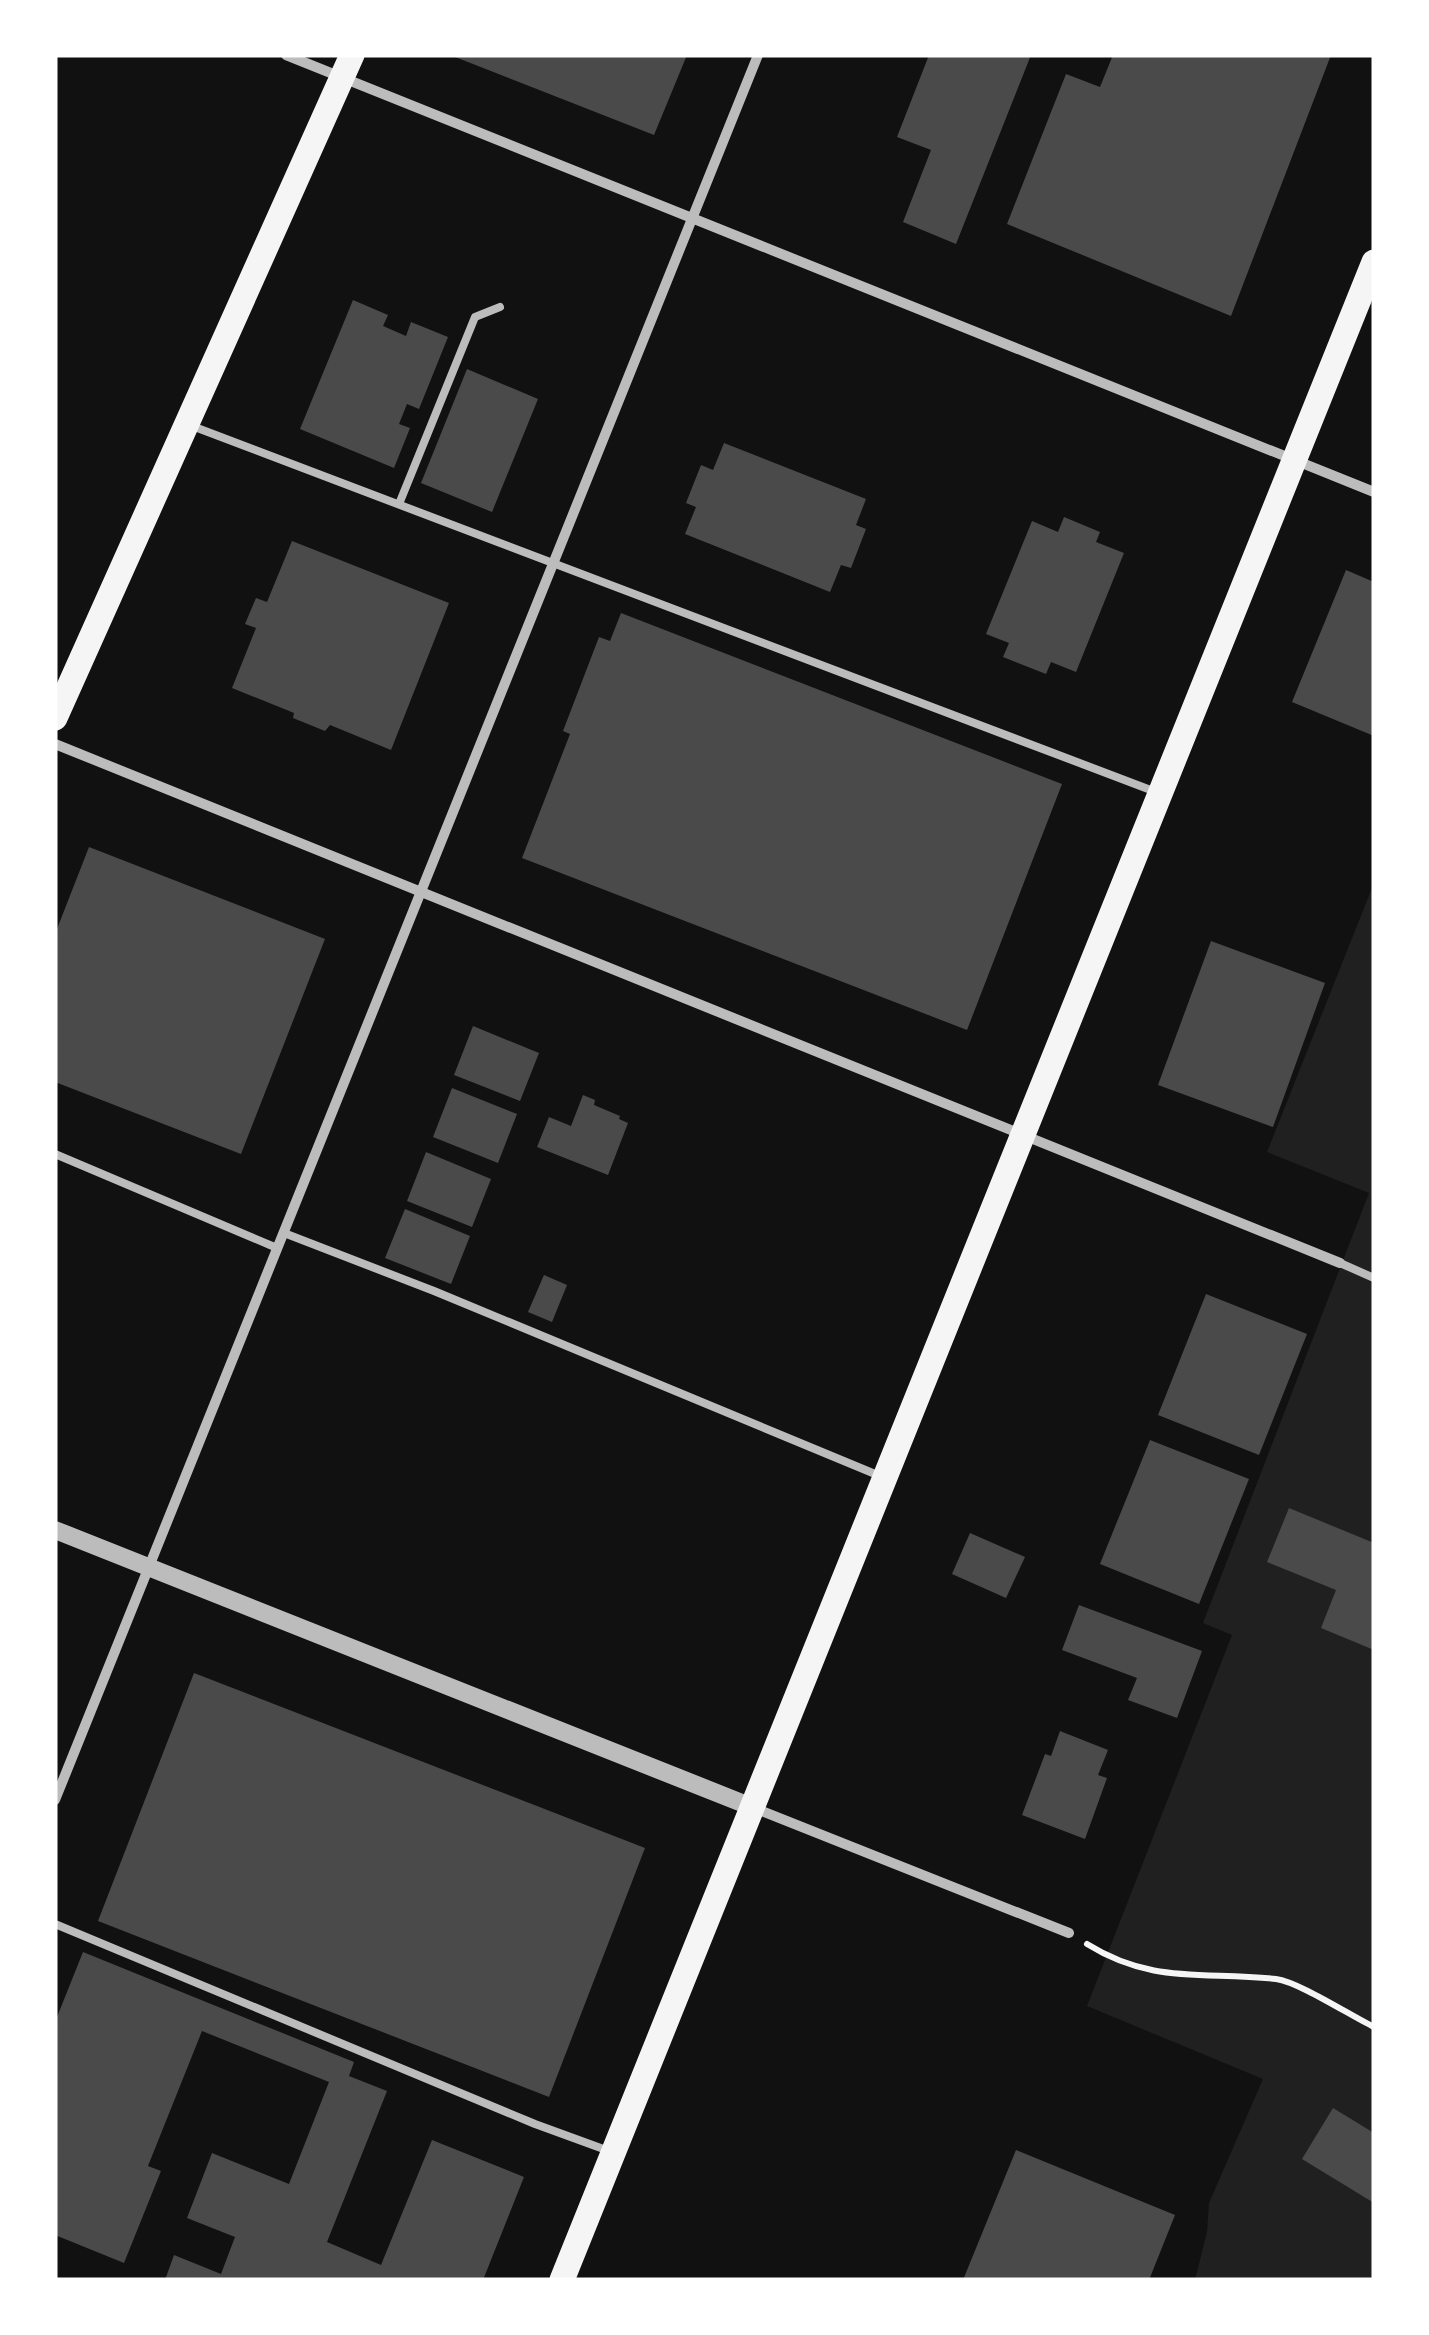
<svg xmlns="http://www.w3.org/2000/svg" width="1429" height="2335" viewBox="0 0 1429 2335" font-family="'Asap Condensed',sans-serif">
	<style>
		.green { fill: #202020 }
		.building { fill: #4a4a4a }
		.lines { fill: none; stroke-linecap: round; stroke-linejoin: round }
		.path { stroke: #f5f5f5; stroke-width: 6 }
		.service { stroke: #bcbcbc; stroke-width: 8 }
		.minor { stroke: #bcbcbc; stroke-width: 10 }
		.tertiary { stroke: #bcbcbc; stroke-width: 18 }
		.primary { stroke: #f5f5f5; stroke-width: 25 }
	</style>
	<rect width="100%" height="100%" fill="#111"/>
	<polygon class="green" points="1374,883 1374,2280 1195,2280 1207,2232 1209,2203 1263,2079 1087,2006 1232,1635 1203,1623 1369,1193 1267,1152"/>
	<g class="building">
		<polygon points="450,55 687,55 654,135"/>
		<polygon points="929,55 1031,55 956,244 903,222 931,150 897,137"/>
		<polygon points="1113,55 1331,55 1231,316 1007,224 1066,74 1100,87"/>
		<polygon points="353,300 388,315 383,326 406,336 411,322 448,337 419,409 407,404 399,424 410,428 394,468 300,429"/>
		<polygon points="467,369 538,399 492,512 421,483"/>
		<polygon points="724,443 866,499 856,525 866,529 851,568 841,565 830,592 685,534 696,507 686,503 701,465 713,470"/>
		<polygon points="1064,517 1100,532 1096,542 1124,553 1076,672 1051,662 1046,674 1003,657 1009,643 986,634 1032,521 1058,532"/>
		<polygon points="292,541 449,603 391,750 330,725 325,731 293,718 294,713 232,688 256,628 245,624 256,598 267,602"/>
		<polygon points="1346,570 1374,582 1374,736 1292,702"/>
		<polygon points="621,613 1062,784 967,1030 522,858 570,734 563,731 599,637 610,641"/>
		<polygon points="89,847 325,939 241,1154 55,1082 55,934"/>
		<polygon points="1211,941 1325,983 1273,1127 1158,1085"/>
		<polygon points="473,1026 539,1053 520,1101 454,1075"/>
		<polygon points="452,1088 517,1114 498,1163 433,1137"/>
		<polygon points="583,1095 595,1100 594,1105 620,1116 619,1119 628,1123 608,1175 537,1147 549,1117 571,1126"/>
		<polygon points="426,1152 491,1179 472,1227 407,1201"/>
		<polygon points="405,1209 470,1236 451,1284 385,1258"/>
		<polygon points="544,1275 567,1285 552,1322 528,1312"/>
		<polygon points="1206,1294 1307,1334 1259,1455 1158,1415"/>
		<polygon points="1150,1440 1249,1479 1199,1604 1100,1564"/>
		<polygon points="1289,1508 1374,1543 1374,1650 1321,1628 1336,1590 1267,1562"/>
		<polygon points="970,1533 1025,1557 1006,1598 952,1574"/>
		<polygon points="1079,1605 1202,1651 1177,1718 1128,1700 1137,1678 1062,1650"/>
		<polygon points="194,1673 645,1848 549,2097 98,1921"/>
		<polygon points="1060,1731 1108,1750 1098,1775 1107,1778 1085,1839 1022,1815 1045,1754 1051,1756"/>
		<polygon points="83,1952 354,2062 349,2076 387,2091 327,2242 381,2265 432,2140 524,2177 483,2280 165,2280 174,2255 221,2274 235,2237 187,2218 212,2153 289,2184 329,2082 202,2031 148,2166 161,2171 124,2263 55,2235 55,2022"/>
		<polygon points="1333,2108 1374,2133 1374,2203 1302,2159"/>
		<polygon points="1016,2150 1175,2215 1149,2280 963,2280"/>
	</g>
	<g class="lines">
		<path class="path" d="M1087 1944C1153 1985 1204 1971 1276 1979 1299 1982 1351 2016 1374 2027"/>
		<g class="service">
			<polyline points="192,426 1156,792"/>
			<polyline points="399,504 475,317 500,307"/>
			<polyline points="55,1154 277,1248"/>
			<polyline points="284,1233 434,1291 880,1476"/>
			<polyline points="1340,1263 1374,1278"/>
			<polyline points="55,1924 535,2124 609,2151"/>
		</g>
		<g class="minor">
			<polyline points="286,55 1374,492"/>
			<polyline points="55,744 1340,1263"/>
			<polyline points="55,1800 758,55"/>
			<polyline points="754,1808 1069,1933"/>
		</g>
		<polyline class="tertiary" points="55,1530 752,1807"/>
		<g class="primary">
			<polyline points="55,718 352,55"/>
			<polyline points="562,2280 1374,262"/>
		</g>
	</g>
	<rect width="1429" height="2335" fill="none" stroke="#ffffff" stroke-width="115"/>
</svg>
